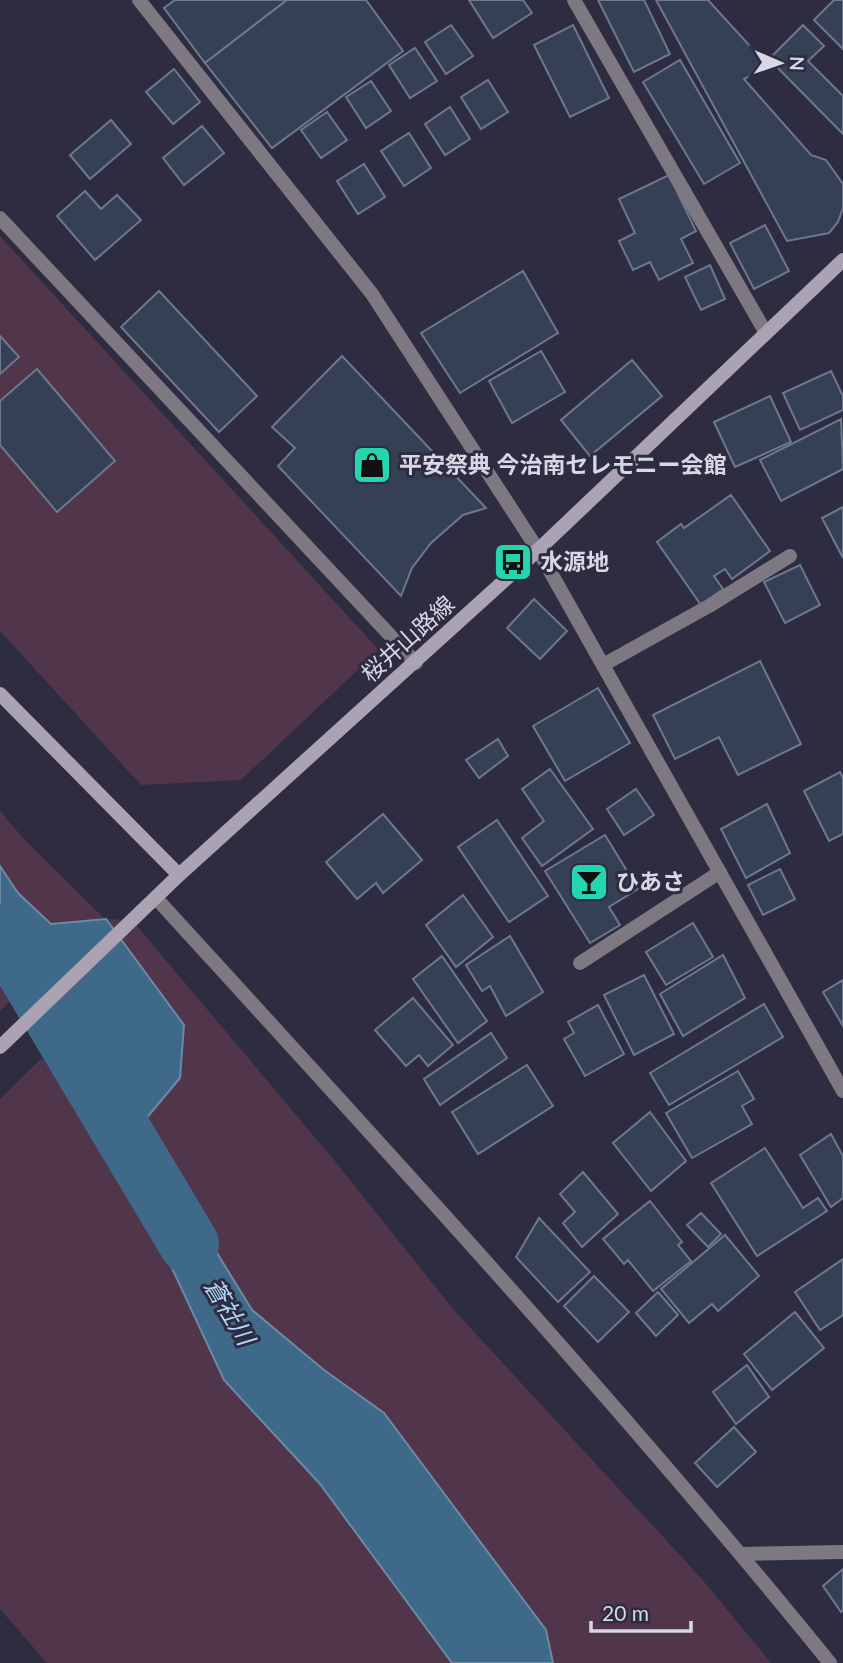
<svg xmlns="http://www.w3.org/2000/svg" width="843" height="1663" viewBox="0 0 843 1663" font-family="Lato,'Noto Sans JP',sans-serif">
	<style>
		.green { fill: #50354b }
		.water { fill: #3e6988; stroke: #6c8aa4; stroke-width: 2 }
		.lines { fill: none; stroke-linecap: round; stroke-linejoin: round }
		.river { stroke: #3e6988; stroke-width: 60 }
		.building { fill: #364054; stroke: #6d788e; stroke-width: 2 }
		.street { stroke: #7e7882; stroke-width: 14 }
		.secondary { stroke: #aba2b2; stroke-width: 14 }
		.labels { text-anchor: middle; stroke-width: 6; stroke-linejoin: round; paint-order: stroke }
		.poi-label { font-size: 23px; font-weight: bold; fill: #d8d8e5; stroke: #2e2c41; text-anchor: start }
		.street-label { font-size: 23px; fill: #d8d8e5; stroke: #2e2c41 }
		.water-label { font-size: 24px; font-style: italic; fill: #b0d8f7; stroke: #2e2c41 }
	</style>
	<rect width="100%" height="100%" fill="#2e2c41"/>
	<g class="green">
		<polygon points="0,236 379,650 241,780 141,785 0,631"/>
		<polygon points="0,811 25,840 105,919 132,920 334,1160 453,1309 702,1579 771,1663 553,1663 546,1630 384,1413 324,1370 252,1310 187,1204 119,1154 224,1380 320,1484 452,1663 47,1663 0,1609 0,1099 42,1058 118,1151 51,924 18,893 0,865"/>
		<polygon points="0,975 11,1000 0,1011"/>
	</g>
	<polygon class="water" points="0,866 18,893 51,924 106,919 184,1025 180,1078 118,1152 187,1204 252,1310 324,1370 384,1413 546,1630 553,1663 452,1663 320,1484 224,1380 118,1152 0,973"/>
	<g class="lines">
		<polyline class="river" points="0,934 22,964 189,1244"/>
	</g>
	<g class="building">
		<polygon points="175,0 287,0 205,63 164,8"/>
		<polygon points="287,0 366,0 403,51 272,148 205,63"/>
		<polygon points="469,0 523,0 532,13 493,38"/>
		<polygon points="598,0 644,0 670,54 634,72"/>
		<polygon points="656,0 708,0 769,67 744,79 811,155 826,160 843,184 843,208 838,222 829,233 787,241"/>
		<polygon points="834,0 843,0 843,49 814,20"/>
		<polygon points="451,25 473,56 446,74 425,42"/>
		<polygon points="573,25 609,98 570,117 534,45"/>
		<polygon points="803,25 824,46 808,61 843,96 843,134 769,59"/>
		<polygon points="415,48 437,81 410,98 389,65"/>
		<polygon points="680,60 740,163 704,184 643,82"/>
		<polygon points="174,69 200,102 173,124 146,92"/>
		<polygon points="488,80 508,112 481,129 461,97"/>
		<polygon points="371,81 391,111 366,128 346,97"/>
		<polygon points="450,107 470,139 445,155 425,124"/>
		<polygon points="327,112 347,140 321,158 301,130"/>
		<polygon points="111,120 131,144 90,179 70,155"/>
		<polygon points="202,126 224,153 184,185 163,158"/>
		<polygon points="409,133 431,168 404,186 381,151"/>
		<polygon points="364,164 385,197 358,214 337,181"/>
		<polygon points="669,175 696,231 681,239 693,263 659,280 650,262 633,270 619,241 635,233 619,199"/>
		<polygon points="85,191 101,209 117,195 141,220 95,260 57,216"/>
		<polygon points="765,225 789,271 754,289 730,243"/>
		<polygon points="710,265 725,299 701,310 685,277"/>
		<polygon points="523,271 558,333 460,393 421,333"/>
		<polygon points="159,291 257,396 219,432 121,327"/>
		<polygon points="0,336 19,357 0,374"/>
		<polygon points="541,351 565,392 512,423 489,381"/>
		<polygon points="342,356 486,508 463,515 431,543 412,568 401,596 278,466 295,448 272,427"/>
		<polygon points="632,360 662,396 590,456 561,420"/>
		<polygon points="37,369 115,461 57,512 0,445 0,401"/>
		<polygon points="831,371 843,396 843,410 800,430 783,393"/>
		<polygon points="770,396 791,442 735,467 714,422"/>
		<polygon points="841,419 843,469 781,501 760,460"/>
		<polygon points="731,495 770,551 732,579 725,569 714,576 723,589 701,605 657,542 681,524 684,528"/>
		<polygon points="843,507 843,558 822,518"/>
		<polygon points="800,565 820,605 785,623 764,582"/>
		<polygon points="534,599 567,631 540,659 507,628"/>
		<polygon points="760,661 801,744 738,775 719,737 675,759 653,715"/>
		<polygon points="598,688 630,743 565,781 533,726"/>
		<polygon points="498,739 508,756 479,778 466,760"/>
		<polygon points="550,769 593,829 542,866 522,838 544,821 522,789"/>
		<polygon points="840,772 843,778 843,834 829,841 804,791"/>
		<polygon points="636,789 654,815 624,835 607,809"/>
		<polygon points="767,804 790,853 746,878 721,829"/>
		<polygon points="383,814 422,860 383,893 376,883 357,899 326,862"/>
		<polygon points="497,820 548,896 509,922 458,847"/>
		<polygon points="605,835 638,889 609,907 620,925 590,943 545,871"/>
		<polygon points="780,869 795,899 763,915 748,885"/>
		<polygon points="463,895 493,937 456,967 426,925"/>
		<polygon points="693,923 713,957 666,985 646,952"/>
		<polygon points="510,936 543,992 506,1016 490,986 482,991 466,965"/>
		<polygon points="723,955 745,998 683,1036 660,994"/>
		<polygon points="442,956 487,1021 458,1043 413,979"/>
		<polygon points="644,975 674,1034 634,1055 604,995"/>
		<polygon points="843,980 843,1026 823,992"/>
		<polygon points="413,998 453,1045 428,1066 419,1055 406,1066 375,1030"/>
		<polygon points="764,1004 783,1037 669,1105 650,1073"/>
		<polygon points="598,1005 624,1054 585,1076 564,1039 574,1033 568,1022"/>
		<polygon points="491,1033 507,1058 440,1105 424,1079"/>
		<polygon points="527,1065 553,1106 478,1154 452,1112"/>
		<polygon points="738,1071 754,1099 742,1106 752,1124 692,1158 666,1113"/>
		<polygon points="650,1112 686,1161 651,1191 613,1143"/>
		<polygon points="831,1134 843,1156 843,1198 831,1207 800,1155"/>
		<polygon points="765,1148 803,1208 818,1198 827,1211 757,1256 711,1183"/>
		<polygon points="583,1172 618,1214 582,1247 563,1223 575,1212 560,1194"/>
		<polygon points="650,1201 682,1242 678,1245 691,1261 653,1291 628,1260 624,1264 603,1239"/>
		<polygon points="701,1213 721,1234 708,1247 687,1225"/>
		<polygon points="539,1218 590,1272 558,1302 516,1257"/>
		<polygon points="725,1235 759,1276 718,1311 712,1304 689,1323 661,1289"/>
		<polygon points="843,1259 843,1315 820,1330 795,1292"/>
		<polygon points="594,1276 629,1312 598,1342 564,1306"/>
		<polygon points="658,1292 678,1315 656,1336 636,1313"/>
		<polygon points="795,1312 824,1348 772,1390 744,1354"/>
		<polygon points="747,1365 769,1397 736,1424 713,1392"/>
		<polygon points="734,1427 756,1452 717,1487 695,1463"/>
		<polygon points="843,1569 843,1611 841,1612 823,1586"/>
	</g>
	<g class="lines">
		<g class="street">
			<polyline points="139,0 372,294 538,550 843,1091"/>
			<polyline points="574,0 766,333"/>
			<polyline points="0,218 416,663"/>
			<polyline points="603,665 709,606 790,556"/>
			<path d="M156 898C385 1149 616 1399 830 1663"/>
			<polyline points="580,963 720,872"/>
			<polyline points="742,1554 843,1552"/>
		</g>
		<g class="secondary">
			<polyline points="0,694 179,875"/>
			<polyline points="0,1047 179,875 538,550 843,260"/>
		</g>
	</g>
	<defs>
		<g id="shop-square" transform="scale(2.0125)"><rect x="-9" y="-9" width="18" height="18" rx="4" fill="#25d5ae" stroke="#2e2c41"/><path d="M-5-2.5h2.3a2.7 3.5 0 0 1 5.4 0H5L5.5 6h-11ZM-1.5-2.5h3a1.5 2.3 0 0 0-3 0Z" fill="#111"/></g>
		<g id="bus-square" transform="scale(2.0125)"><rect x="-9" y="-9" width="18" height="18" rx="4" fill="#25d5ae" stroke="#2e2c41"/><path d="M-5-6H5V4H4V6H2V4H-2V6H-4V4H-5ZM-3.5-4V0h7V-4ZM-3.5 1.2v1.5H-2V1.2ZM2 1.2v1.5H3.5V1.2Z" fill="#111"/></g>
		<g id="bar-square" transform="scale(2.0125)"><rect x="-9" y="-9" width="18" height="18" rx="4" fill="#25d5ae" stroke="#2e2c41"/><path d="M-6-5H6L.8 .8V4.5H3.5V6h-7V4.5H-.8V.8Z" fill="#111"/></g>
	</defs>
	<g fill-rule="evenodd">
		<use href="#shop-square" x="372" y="465"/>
		<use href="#bus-square" x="513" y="562"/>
		<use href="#bar-square" x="589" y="882"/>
	</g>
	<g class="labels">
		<g class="poi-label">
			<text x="399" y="473">平安祭典 今治南セレモニー会館</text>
			<text x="540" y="570">水源地</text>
			<text x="616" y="890">ひあさ</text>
		</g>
		<g class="street-label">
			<text transform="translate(408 639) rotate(-42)" y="8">桜井山路線</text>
		</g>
		<g class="water-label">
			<text transform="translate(229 1312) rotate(59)" y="8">蒼社川</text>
		</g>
	</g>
	<g transform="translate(780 63) rotate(92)" stroke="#2e2c41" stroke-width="5" paint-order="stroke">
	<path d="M0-5L12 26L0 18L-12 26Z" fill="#d8d8e5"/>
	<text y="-10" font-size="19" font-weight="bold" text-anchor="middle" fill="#d8d8e5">N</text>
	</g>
	<path d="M591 1621v10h100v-10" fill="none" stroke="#d8d8e5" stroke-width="3.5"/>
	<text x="602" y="1621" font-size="21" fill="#d8d8e5" stroke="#2e2c41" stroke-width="5" paint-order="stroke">20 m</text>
</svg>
